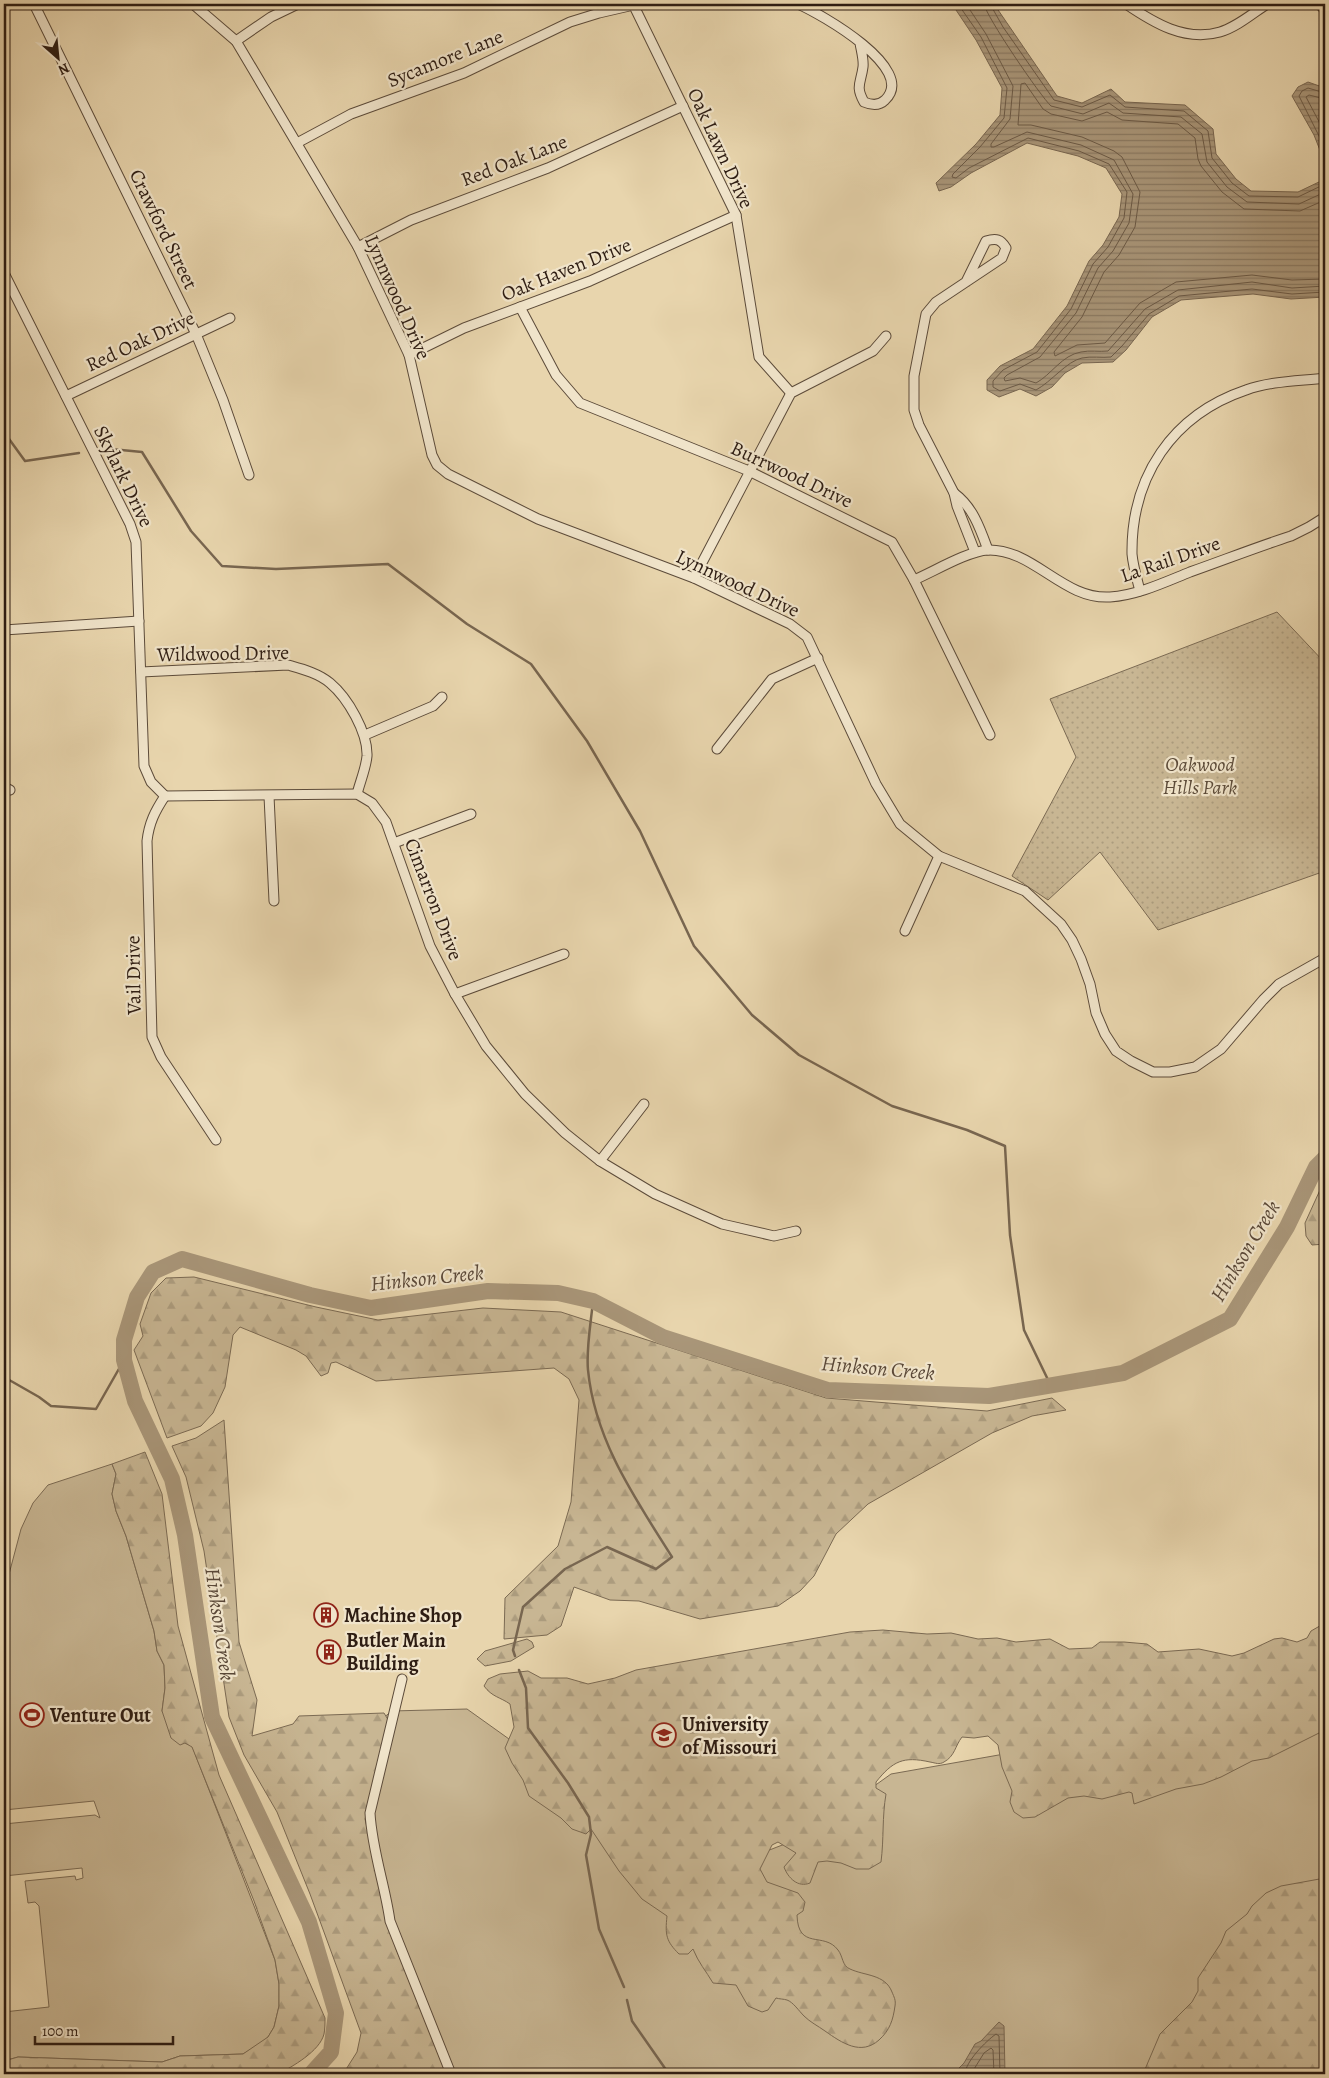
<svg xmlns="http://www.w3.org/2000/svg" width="1329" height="2078" viewBox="0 0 1329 2078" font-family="Alegreya,serif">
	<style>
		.grass { fill: #c8b693; stroke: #7b6a53 }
		.forest { fill: url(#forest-firs); stroke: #7b6a53 }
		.park { fill: url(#park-dots); stroke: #7b6a53 }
		.water { fill: url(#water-rules); stroke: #786650 }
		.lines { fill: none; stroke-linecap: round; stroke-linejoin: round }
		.shore { stroke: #6c5a46; stroke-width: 1 }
		.stream { stroke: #786650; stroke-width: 2.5 }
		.river { stroke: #a99679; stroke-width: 16 }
		.minor-casing { stroke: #5c4b3a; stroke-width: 11 }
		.minor { stroke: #f0e4ca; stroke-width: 9 }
		.labels { text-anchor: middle; stroke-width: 4.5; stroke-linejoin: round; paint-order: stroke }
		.street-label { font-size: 20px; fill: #2e1d13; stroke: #f0e4ca }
		.park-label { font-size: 20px; font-style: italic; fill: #5c4b39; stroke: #f0e4ca }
		.poi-label { font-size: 20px; font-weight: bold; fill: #2e1d13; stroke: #f0e4ca; text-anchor: start }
		.water-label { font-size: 21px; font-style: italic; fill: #594737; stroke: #f0e4ca }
	</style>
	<defs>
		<pattern id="forest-firs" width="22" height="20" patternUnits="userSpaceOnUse" patternTransform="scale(1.25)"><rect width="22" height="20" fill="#c8b693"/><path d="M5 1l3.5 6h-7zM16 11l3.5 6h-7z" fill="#ac9c7e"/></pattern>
		<pattern id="park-dots" width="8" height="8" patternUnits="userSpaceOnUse" patternTransform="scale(1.25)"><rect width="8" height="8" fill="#c8b693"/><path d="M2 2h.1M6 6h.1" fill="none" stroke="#ac9c7e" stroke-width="1.8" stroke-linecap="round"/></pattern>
		<pattern id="water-rules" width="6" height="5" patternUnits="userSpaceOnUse" patternTransform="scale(1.25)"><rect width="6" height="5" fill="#a99679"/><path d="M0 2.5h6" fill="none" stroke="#8a7a62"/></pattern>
	</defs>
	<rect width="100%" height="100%" fill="#e8d5ad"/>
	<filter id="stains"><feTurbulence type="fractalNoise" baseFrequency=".004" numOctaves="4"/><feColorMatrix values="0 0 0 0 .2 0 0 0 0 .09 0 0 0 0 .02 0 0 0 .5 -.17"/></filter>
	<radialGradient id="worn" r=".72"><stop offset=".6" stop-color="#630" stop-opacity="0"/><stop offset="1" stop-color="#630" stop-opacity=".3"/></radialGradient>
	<g class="grass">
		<polygon points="112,1464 116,1474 112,1494 116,1511 126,1536 154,1631 157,1651 164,1665 165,1688 162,1711 185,1743 192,1746 275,1960 279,1984 279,2006 274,2027 268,2037 260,2044 243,2054 180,2056 162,2062 18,2057 4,2061 4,2012 49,2007 39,1906 35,1902 28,1903 25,1881 75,1876 76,1880 83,1878 82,1868 4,1876 4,1824 95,1815 100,1818 94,1801 4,1810 4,1593 21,1529 33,1503 48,1485"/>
		<polygon points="467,1709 537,1759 710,1873 803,1837 891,1774 1010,1753 1325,1713 1325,1918 1189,2074 406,2074 345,1748 392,1711"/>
	</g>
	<g class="forest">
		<polygon points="1325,1179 1325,1244 1312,1245 1306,1236 1305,1223"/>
		<polygon points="194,1277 316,1307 378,1320 483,1308 561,1312 826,1398 987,1411 1052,1398 1066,1410 1032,1416 992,1433 868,1504 836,1534 814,1576 800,1591 778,1606 700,1619 639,1601 610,1600 574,1587 561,1626 547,1635 504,1639 505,1598 558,1546 571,1502 579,1400 569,1379 554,1368 376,1381 336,1362 331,1363 328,1373 321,1376 306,1356 296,1350 240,1327 233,1335 225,1387 213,1413 201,1426 167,1438 134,1350 143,1336 140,1324 151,1293 166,1278"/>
		<polygon points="224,1420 239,1642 257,1700 252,1736 293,1724 299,1716 384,1713 390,1723 365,1819 396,1949 449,2074 343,2074 357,2052 361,2033 310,1894 277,1812 244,1755 229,1717 204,1551 186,1477 172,1446 196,1438"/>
		<path d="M145 1452 162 1494 178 1626 219 1775 325 2018C325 2023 325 2029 324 2034 320 2051 292 2067 278 2074H111L57 2070 24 2074H4V2061L18 2057 162 2062 180 2056 243 2054 268 2037 274 2027 279 2006V1984L275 1960 254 1901 192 1747 185 1743 180 1745 171 1738 162 1711 165 1688 164 1665 157 1651 154 1631 126 1536 116 1511 112 1494 116 1474 112 1464Z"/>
		<path d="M1325 1623V1730L1269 1758 1252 1761 1221 1777 1203 1784 1176 1789 1134 1804 1132 1793 1129 1792 1102 1799 1084 1796 1068 1798 1035 1817 1023 1818 1014 1812 1010 1802 1012 1791 1002 1767 998 1745 988 1736 974 1738 962 1737C955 1746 955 1756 944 1762 939 1765 936 1763 930 1762 903 1756 893 1761 876 1782V1788L886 1794C882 1817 884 1839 881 1862L869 1869H856L841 1863 827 1861 818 1862 810 1883C798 1888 788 1878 784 1867L796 1853 778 1842 772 1845 760 1869 767 1882 798 1893 805 1902 803 1911 797 1915C798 1951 824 1931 838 1950 843 1956 842 1966 850 1969 865 1976 885 1974 892 1992 894 1997 896 2000 895 2006 893 2020 890 2030 879 2040 861 2056 842 2043 825 2031 818 2026 810 2022 804 2016 799 2011 793 2002 787 2000 784 1999 779 1999 776 1998L768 2010 762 2012 748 2006 736 1985 713 1983C706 1971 698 1962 693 1949L688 1954H679C666 1941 665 1935 667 1916L642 1899 619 1871 591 1829 586 1834 572 1829 561 1818 529 1796 523 1780 512 1763 505 1748 514 1727 510 1704C500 1697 492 1697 484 1686L488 1679 500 1674 528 1671 541 1678H567L588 1684 615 1678 636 1670 850 1632 883 1630 927 1634 951 1633 978 1639 997 1638 1016 1642 1050 1639 1069 1649 1092 1648 1100 1642H1124L1147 1644 1158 1652 1199 1649 1232 1656 1244 1653 1274 1639 1282 1638 1297 1642 1307 1638 1311 1631Z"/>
		<polygon points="527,1639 532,1642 534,1647 511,1661 485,1666 477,1659 485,1651"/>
		<polygon points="1325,1878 1325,2074 1143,2074 1160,2034 1192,2002 1198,1991 1198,1978 1221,1943 1226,1931 1247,1914 1252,1906 1266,1893 1281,1886"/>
	</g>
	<polygon class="park" points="1277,612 1325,663 1325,871 1158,930 1100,852 1048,900 1012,876 1076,757 1050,699"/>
	<g class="water">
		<polygon points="952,4 994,4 1057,96 1082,103 1111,89 1125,102 1185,105 1213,129 1216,154 1236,179 1251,191 1298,192 1321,181 1325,170 1325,297 1291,299 1253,294 1181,300 1152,317 1126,350 1113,362 1082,363 1065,373 1052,387 1036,396 1020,389 999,397 987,390 987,380 1000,366 1033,349 1067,306 1089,261 1103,245 1119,217 1122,194 1106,168 1078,156 1027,143 971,173 951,187 939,191 936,183 976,144 1000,115 1002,88 976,40"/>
		<polygon points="1308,82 1325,88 1325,163 1314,135 1292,96 1298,87"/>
		<polygon points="999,2022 1004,2026 1005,2074 961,2074 958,2069 964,2063 975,2044 981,2041"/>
	</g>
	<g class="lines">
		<g class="shore">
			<path d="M958 4 981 37 1007 88 1004 118 980 147 953 174 952 177 956 178 969 168 1028 138 1079 151 1109 164 1127 192 1124 218 1108 247 1093 264 1071 309 1037 352 1003 370 993 381V387L1000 391 1020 384 1036 390C1051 382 1067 361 1082 358 1091 356 1102 358 1111 357L1122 346 1149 314 1179 296 1252 289 1292 294 1325 292"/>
			<path d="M966 4 986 34 1013 86 1010 119 991 144V147H994L1027 132 1081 145 1114 160 1133 194 1129 223 1113 251 1098 268 1076 313 1040 357 1007 375 1004 378 1005 381 1020 378 1036 383C1051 375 1062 355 1081 352 1090 350 1099 352 1108 351L1145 309 1178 290 1252 282 1292 288 1325 286"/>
			<path d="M984 4C985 15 1041 97 1051 106L1083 114 1109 103 1123 113 1181 117 1202 134 1207 162 1227 187 1247 202 1299 204 1325 192"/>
			<polyline points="990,4 1003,27 1054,100 1082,107 1110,95 1125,107 1184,111 1208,131 1212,158 1232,183 1249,196 1298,197 1325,184"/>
			<polyline points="1325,93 1308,88 1302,91 1299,96 1325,148"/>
			<polyline points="1325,99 1309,95 1306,97 1325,133"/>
			<polyline points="1325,200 1300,211 1244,209 1222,192 1201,166 1198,159 1195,138 1178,124 1122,120 1107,112 1082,121 1051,114 1043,109 1025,83 1021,84 1018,125 1031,125 1082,137 1114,151 1122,157 1140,192 1135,227 1119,255 1104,272 1082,317 1054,352 1055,356 1077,345 1105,343 1140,303 1176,282 1252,275 1292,280 1325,279"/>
			<path d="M965 2074C965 2062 986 2041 996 2034L999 2036 1000 2074"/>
			<polyline points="971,2074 984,2053 991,2048 993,2050 994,2074"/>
		</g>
		<g class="stream">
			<polyline points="4,432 25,461 79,453"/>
			<polyline points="111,449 142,452 191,531 222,566 276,569 388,564 467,624 531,664 587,741 640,831 694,946 752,1015 799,1055 892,1106 967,1130 1005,1146 1010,1235 1024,1330 1051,1386"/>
			<polyline points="4,1377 39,1397 51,1406 96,1409 124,1360"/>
			<path d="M515 1656 513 1650 523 1607 565 1569 607 1547 656 1569 672 1557C635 1498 595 1441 588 1370 586 1349 591 1322 593 1301"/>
			<polyline points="519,1670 526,1688 528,1728 568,1783 589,1817 591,1834 586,1855 599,1929 624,1987"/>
			<polyline points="627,2000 632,2021 669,2074"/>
		</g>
		<polyline class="river" points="311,2074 331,2052 336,2013 309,1922 212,1717 185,1535 172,1479 135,1401 124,1360 124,1340 137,1297 153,1272 182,1259 310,1295 371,1308 488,1291 558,1293 593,1301 663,1337 828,1390 989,1396 1123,1373 1230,1319 1287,1227 1316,1167 1325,1158"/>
		<g class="minor-casing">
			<g id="minor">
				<polyline points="34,4 196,334 223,400 249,475"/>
				<polyline points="193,4 236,41 358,247 409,355 432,455 437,465 448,474 538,519 694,578 790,624 807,637 876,784 900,824 939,856 1025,891 1061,924 1072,940 1081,959 1090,984 1096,1013 1105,1034 1116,1051 1131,1061 1153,1072 1170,1072 1195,1067 1221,1049 1263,1000 1279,984 1325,958"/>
				<polyline points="633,4 736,215 759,357 791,393"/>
				<path d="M798 4C821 14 918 69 885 100 879 106 871 105 864 102 855 86 861 83 863 67 864 60 861 50 860 43"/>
				<path d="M1126 4C1154 23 1185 42 1220 32 1237 27 1253 13 1267 4"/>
				<polyline points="1319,4 1325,10"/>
				<polyline points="236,41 271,17 298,4"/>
				<polyline points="297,143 351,114 464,73 570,22 599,13 638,4"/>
				<polyline points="358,247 411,220 548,168 683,106"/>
				<polyline points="4,273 130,524 136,542 144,766 151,782 165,796"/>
				<path d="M966 282 986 241C996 238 1001 239 1006 248L1002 258 936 302 926 314 914 376V410L919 425 954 493 957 506 975 552"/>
				<polyline points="520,307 556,375 580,403 749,471 892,542 914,580 990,735"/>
				<polyline points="409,355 464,328 590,281 736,215"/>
				<polyline points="66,396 230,318"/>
				<path d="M954 493C973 507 980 528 988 550"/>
				<polyline points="694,578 791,393 873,351 886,336"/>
				<path d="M914 580C933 572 968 551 988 550 1034 549 1063 600 1110 597 1138 595 1165 582 1190 572 1224 560 1257 547 1291 536L1309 527 1325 517"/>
				<path d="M1140 591C1137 579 1133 566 1132 554 1131 477 1172 415 1246 390 1270 381 1300 381 1325 378"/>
				<polyline points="4,630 139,621"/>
				<path d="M141 672 288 665C302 669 318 673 330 683 348 698 368 733 367 756 366 768 360 782 357 794"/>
				<polyline points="365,735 433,706 442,697"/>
				<polyline points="717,749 772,679 818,658"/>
				<polyline points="4,787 10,790"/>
				<polyline points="165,796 357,794 372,803 386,822 430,946 455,994 486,1046 525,1094 565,1133 600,1161 655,1194 722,1224 774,1236 796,1231"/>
				<path d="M165 796C155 811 149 823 147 841L152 1037 161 1057 216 1140"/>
				<polyline points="269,796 274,901"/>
				<polyline points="394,843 471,814"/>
				<polyline points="905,931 939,856"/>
				<polyline points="455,994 564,954"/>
				<polyline points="600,1161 644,1104"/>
				<path d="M402 1679 370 1813C372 1850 385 1885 390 1921L451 2074"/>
			</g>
		</g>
		<use href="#minor" class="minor"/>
	</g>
	<defs>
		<g id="building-ring" transform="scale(1.25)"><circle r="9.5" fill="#f0e4ca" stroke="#8f2418" stroke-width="1.5"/><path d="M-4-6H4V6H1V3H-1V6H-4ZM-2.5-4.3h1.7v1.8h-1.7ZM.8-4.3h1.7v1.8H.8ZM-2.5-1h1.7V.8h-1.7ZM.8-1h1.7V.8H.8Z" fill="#8f2418"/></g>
		<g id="stadium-ring" transform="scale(1.25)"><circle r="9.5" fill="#f0e4ca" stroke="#8f2418" stroke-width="1.5"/><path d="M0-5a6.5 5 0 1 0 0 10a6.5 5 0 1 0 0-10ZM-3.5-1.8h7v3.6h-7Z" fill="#8f2418"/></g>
		<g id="university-ring" transform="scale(1.25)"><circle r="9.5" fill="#f0e4ca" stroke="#8f2418" stroke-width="1.5"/><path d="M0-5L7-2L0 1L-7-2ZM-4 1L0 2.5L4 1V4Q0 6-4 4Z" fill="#8f2418"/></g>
	</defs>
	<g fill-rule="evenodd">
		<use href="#building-ring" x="326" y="1615"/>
		<use href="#building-ring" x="329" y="1652"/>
		<use href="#stadium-ring" x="32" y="1715"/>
		<use href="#university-ring" x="664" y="1735"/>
	</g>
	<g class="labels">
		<g class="street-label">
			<text transform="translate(445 58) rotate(-22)" y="7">Sycamore Lane</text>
			<text transform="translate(721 148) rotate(65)" y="7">Oak Lawn Drive</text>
			<text transform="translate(514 160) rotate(-21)" y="7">Red Oak Lane</text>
			<text transform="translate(164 229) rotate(64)" y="7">Crawford Street</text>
			<text transform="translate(566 269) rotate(-22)" y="7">Oak Haven Drive</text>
			<text transform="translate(398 297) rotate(66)" y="7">Lynnwood Drive</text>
			<text transform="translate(140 341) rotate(-25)" y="7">Red Oak Drive</text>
			<text transform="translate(792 474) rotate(25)" y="7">Burrwood Drive</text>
			<text transform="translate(124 476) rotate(64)" y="7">Skylark Drive</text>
			<text transform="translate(1170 559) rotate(-19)" y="7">La Rail Drive</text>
			<text transform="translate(738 583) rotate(25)" y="7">Lynnwood Drive</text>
			<text transform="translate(223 653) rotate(-1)" y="7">Wildwood Drive</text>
			<text transform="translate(434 899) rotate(69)" y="7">Cimarron Drive</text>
			<text transform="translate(133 975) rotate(-91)" y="7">Vail Drive</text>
		</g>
		<g class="park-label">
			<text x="1200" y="771">Oakwood<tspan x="1200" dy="23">Hills Park</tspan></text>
		</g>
		<g class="poi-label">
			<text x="344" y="1622">Machine Shop</text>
			<text x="346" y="1647">Butler Main<tspan x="346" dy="23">Building</tspan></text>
			<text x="50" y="1722">Venture Out</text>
			<text x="682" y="1731">University<tspan x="682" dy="23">of Missouri</tspan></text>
		</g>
		<g class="water-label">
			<text transform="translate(1245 1251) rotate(-59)" y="7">Hinkson Creek</text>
			<text transform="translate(427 1278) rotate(-6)" y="7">Hinkson Creek</text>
			<text transform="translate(878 1368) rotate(5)" y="7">Hinkson Creek</text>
			<text transform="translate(220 1624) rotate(82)" y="7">Hinkson Creek</text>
		</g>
	</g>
	<rect width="1329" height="2078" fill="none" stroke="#e8d5ad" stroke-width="20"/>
	<rect x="5" y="5" width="1319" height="2068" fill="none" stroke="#2e1d13" stroke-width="2.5"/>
	<rect x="10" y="10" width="1309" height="2058" fill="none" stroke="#2e1d13"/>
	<g transform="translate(58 58) rotate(153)" stroke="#f0e4ca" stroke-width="4" paint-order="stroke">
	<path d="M0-4L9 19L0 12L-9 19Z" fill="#2e1d13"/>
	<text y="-8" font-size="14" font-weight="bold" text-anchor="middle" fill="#2e1d13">N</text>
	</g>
	<path d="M35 2036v8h138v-8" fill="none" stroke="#2e1d13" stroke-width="2.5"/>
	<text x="42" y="2036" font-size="15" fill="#2e1d13" stroke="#f0e4ca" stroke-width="4" paint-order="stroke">100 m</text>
	<rect width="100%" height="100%" filter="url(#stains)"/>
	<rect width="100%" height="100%" fill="url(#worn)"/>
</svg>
